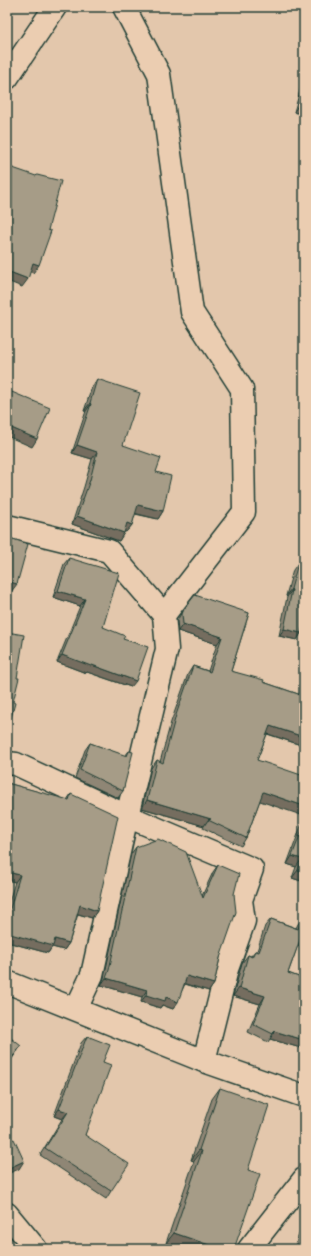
<svg xmlns="http://www.w3.org/2000/svg" width="311" height="1256" viewBox="0 0 311 1256" font-family="'Comic Neue',sans-serif">
	<style>
		.lines { fill: none; stroke-linecap: round; stroke-linejoin: round }
		.minor-casing { stroke: #1f3d34; stroke-width: 25 }
		.minor { stroke: #ebcdb1; stroke-width: 22 }
		.wall { fill: #8f8674; stroke: #1f3d34 }
		.shaded-wall { fill: #746d5e; stroke: #1f3d34 }
		.building { fill: #a69c87; stroke: #1f3d34 }
	</style>
	<rect width="100%" height="100%" fill="#e3c7ac"/>
	<filter id="ink" filterUnits="userSpaceOnUse"><feTurbulence type="fractalNoise" baseFrequency=".025" numOctaves="2"/><feDisplacementMap in="SourceGraphic" scale="8" xChannelSelector="R" yChannelSelector="G"/><feConvolveMatrix kernelMatrix="1 2 1 2 8 2 1 2 1" color-interpolation-filters="sRGB"/></filter>
	<g filter="url(#ink)">
		<g class="lines">
			<g class="minor-casing">
				<g id="minor">
					<polyline points="124,7 159,74 192,312 242,389 244,512 164,615 167,649 127,816 252,869 241,900 244,921 227,969 204,1061"/>
					<polyline points="7,78 55,7"/>
					<polyline points="7,526 109,551 164,615"/>
					<polyline points="7,763 16,764 127,816 92,975 76,1009"/>
					<polyline points="7,982 204,1061 304,1096"/>
					<polyline points="7,1214 36,1249"/>
					<polyline points="249,1249 304,1179"/>
				</g>
			</g>
			<use href="#minor" class="minor"/>
		</g>
		<g class="wall">
			<polygon points="304,83 304,115 294,112 301,87"/>
			<polygon points="97,379 123,445 156,472 163,511 158,519 135,514 132,525 126,532 125,531 119,541 72,524 84,487 92,459 72,453 86,411 84,411 92,387"/>
			<polygon points="69,558 103,627 123,639 131,687 87,672 86,673 57,662 80,606 53,597 64,564"/>
			<polygon points="298,563 301,633 297,640 279,636 287,597 286,596 293,570"/>
			<polygon points="184,609 249,613 231,671 263,682 304,696 304,746 267,734 257,760 260,800 246,838 241,846 203,828 204,826 142,808 151,768 157,760 160,762 171,722 188,674 193,666 208,671 217,644 178,631 177,621 179,617"/>
			<polygon points="90,743 125,756 129,751 123,791 118,798 75,778 85,750"/>
			<polygon points="7,783 67,800 71,794 97,911 92,918 78,914 69,943 64,950 52,947 48,953 7,942 7,908 15,882 7,880"/>
			<polygon points="304,818 304,882 292,878 296,867 287,864"/>
			<polygon points="136,847 202,896 213,872 218,865 234,894 220,958 214,984 209,991 185,984 173,1009 162,1005 160,1008 141,1002 142,997 101,985 104,978 131,854"/>
			<polygon points="303,917 304,917 304,948 298,945 288,973 304,979 304,1049 270,1039 268,1042 248,1032 260,1004 233,996 242,963 248,955 251,956 255,951 257,951 265,926 271,919 296,928 298,924"/>
			<polygon points="87,1036 103,1062 85,1135 111,1191 106,1199 40,1155 62,1119 54,1116 81,1043"/>
			<polygon points="220,1088 248,1170 166,1243 194,1161 191,1160 212,1099"/>
			<polygon points="304,1220 304,1249 294,1249"/>
		</g>
		<g class="shaded-wall">
			<polygon points="297,107 304,109 304,115 294,112"/>
			<polygon points="33,263 39,265 33,273 28,271"/>
			<polygon points="7,271 28,279 22,287 7,281"/>
			<polygon points="90,403 91,404 86,411 84,411"/>
			<polygon points="7,426 37,439 32,447 7,436"/>
			<polygon points="77,445 97,452 92,459 72,453"/>
			<polygon points="138,505 163,511 158,519 133,513"/>
			<polygon points="77,516 124,533 119,541 72,524"/>
			<polygon points="127,523 132,525 126,532 122,531"/>
			<polygon points="7,581 17,584 11,592 7,591"/>
			<polygon points="291,589 292,590 287,597 286,596"/>
			<polygon points="58,591 85,599 80,606 53,597"/>
			<polygon points="183,624 222,637 217,644 178,631"/>
			<polygon points="284,629 301,633 297,640 279,636"/>
			<polygon points="62,655 92,665 136,681 131,687 87,672 86,673 57,662"/>
			<polygon points="270,726 304,737 304,746 265,733"/>
			<polygon points="263,792 304,806 304,816 257,800"/>
			<polygon points="147,800 211,819 208,820 204,826 142,808"/>
			<polygon points="7,809 10,809 7,814"/>
			<polygon points="292,856 302,859 296,867 287,864"/>
			<polygon points="298,870 304,872 304,882 292,878"/>
			<polygon points="7,872 20,875 15,882 7,880"/>
			<polygon points="80,905 97,911 92,918 75,913"/>
			<polygon points="7,933 55,939 69,943 64,950 52,947 48,953 7,942"/>
			<polygon points="187,976 214,984 209,991 182,983"/>
			<polygon points="106,978 147,990 142,997 101,985"/>
			<polygon points="239,988 265,996 260,1004 233,996"/>
			<polygon points="146,995 166,997 178,1002 173,1009 162,1005 160,1008 141,1002"/>
			<polygon points="274,1031 304,1040 304,1049 270,1039 273,1034"/>
			<polygon points="21,1046 14,1056 7,1065 7,1064"/>
			<polygon points="59,1109 68,1112 62,1119 54,1116"/>
			<polygon points="199,1150 202,1151 194,1161 191,1160"/>
			<polygon points="24,1161 19,1169 7,1174 7,1169"/>
			<polygon points="174,1233 221,1249 183,1249 166,1243"/>
		</g>
		<g class="building">
			<polygon points="304,84 304,109 297,107"/>
			<polygon points="7,166 36,176 37,175 61,181 48,230 51,231 39,265 33,263 28,279 7,271 7,226 8,223 7,222"/>
			<polygon points="97,379 140,393 123,445 161,458 156,472 171,476 163,511 138,505 132,525 127,523 124,533 77,516 90,480 97,452 77,445 91,404 90,403"/>
			<polygon points="7,390 50,408 37,439 7,426"/>
			<polygon points="7,537 28,544 17,584 7,581"/>
			<polygon points="69,558 119,573 103,627 125,636 123,639 148,647 136,681 92,665 91,666 62,655 85,599 58,591"/>
			<polygon points="298,563 304,565 304,622 301,633 284,629 292,590 291,589"/>
			<polygon points="195,595 249,613 231,671 264,680 263,682 304,696 304,737 270,726 257,760 304,776 304,806 263,792 246,838 208,820 211,819 147,800 157,760 163,763 176,715 193,666 210,672 222,637 183,624 182,614 184,609"/>
			<polygon points="7,632 24,635 17,678 19,678 13,702 15,703 7,733"/>
			<polygon points="90,743 127,756 129,751 133,752 123,791 80,770"/>
			<polygon points="7,783 69,800 71,794 118,816 97,911 80,905 69,943 55,939 53,946 7,933 7,912 9,912 20,875 7,872 7,821 10,809 7,809"/>
			<polygon points="304,825 304,872 298,870 302,859 292,856"/>
			<polygon points="158,839 186,852 203,898 218,865 239,874 234,894 236,912 220,958 214,984 187,976 178,1002 166,997 165,1001 146,995 147,990 106,978 109,970 136,847"/>
			<polygon points="303,917 304,917 304,938 301,937 288,973 304,979 304,1040 274,1031 273,1034 253,1024 265,996 239,988 248,955 252,957 255,951 259,952 271,919 298,929"/>
			<polygon points="7,1035 21,1046 7,1064"/>
			<polygon points="87,1036 110,1045 103,1062 111,1065 85,1135 129,1164 111,1191 45,1148 68,1112 59,1109"/>
			<polygon points="220,1088 269,1105 248,1170 260,1174 234,1249 221,1249 174,1233 202,1151 199,1150"/>
			<polygon points="14,1139 24,1161 7,1169 7,1142"/>
			<polygon points="304,1230 304,1249 297,1249"/>
		</g>
	</g>
	<rect width="311" height="1256" fill="none" stroke="#ebcdb1" stroke-width="24"/>
	<rect x="12" y="12" width="287" height="1232" fill="none" stroke="#1f3d34" stroke-width="1.5" filter="url(#ink)"/>
</svg>
